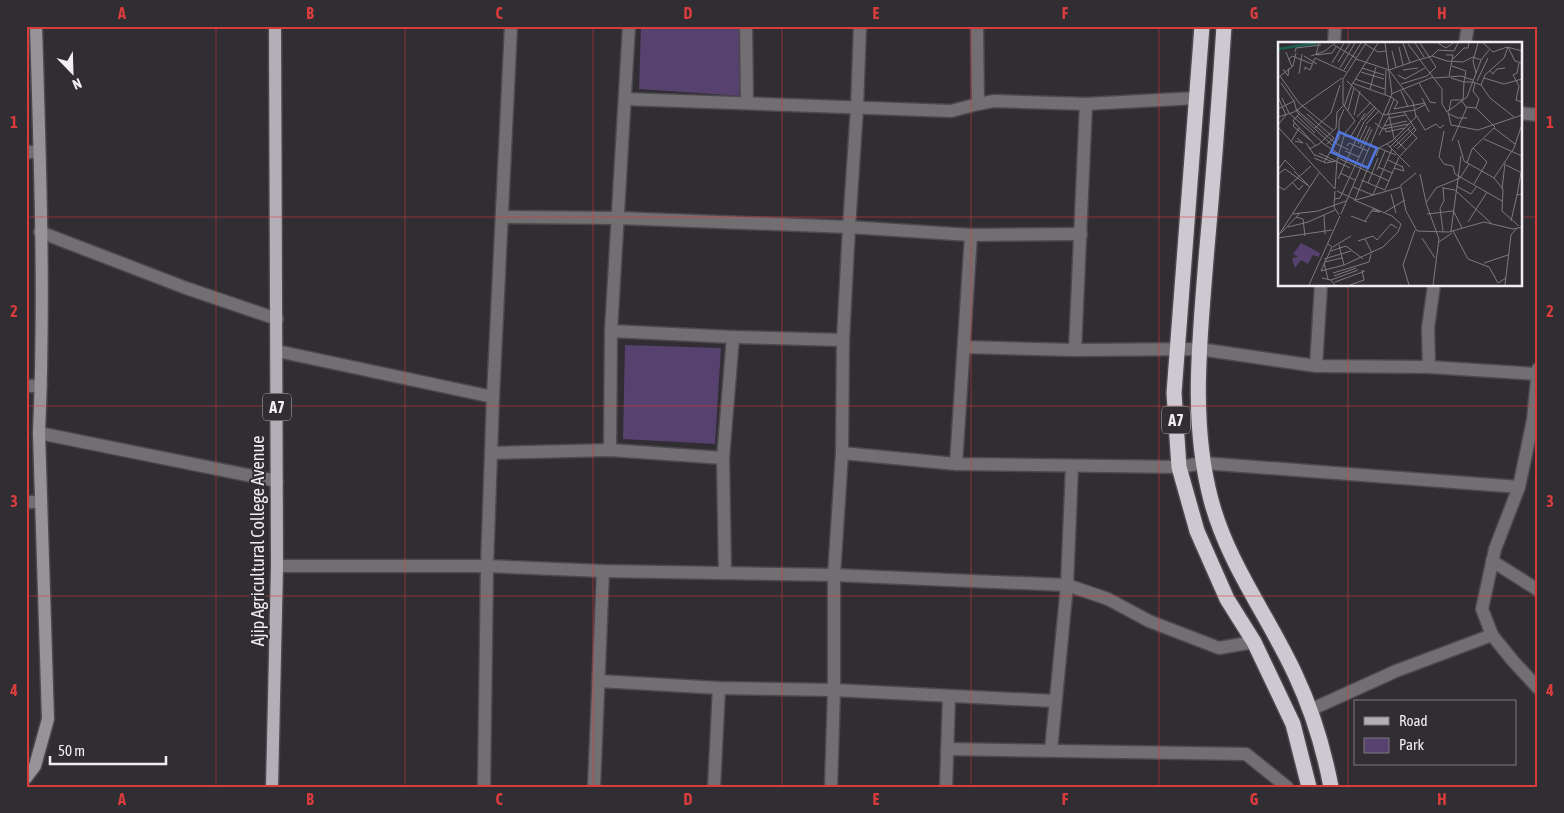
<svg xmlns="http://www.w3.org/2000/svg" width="1564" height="813" viewBox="0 0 1564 813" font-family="'Asap Condensed',sans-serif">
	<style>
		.green { fill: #57416e }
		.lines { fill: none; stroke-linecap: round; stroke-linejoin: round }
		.street-casing { stroke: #4b484e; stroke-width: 15 }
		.secondary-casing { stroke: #4b484e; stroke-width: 15 }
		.primary-casing { stroke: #4b484e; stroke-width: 15 }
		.highway-casing { stroke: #4b484e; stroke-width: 18 }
		.street { stroke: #716f72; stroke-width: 12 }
		.secondary { stroke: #969499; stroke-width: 12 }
		.primary { stroke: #b2b0b6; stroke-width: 12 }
		.highway { stroke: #ccc9d1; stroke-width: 15 }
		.grid { fill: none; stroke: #d93c3c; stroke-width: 1; stroke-opacity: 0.55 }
		.labels { text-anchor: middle; stroke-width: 4; stroke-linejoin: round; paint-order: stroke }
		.shield { fill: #302d33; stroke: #b6b4b9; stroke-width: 1 }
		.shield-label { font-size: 16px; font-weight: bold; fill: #f0eef2 }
		.street-label { font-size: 18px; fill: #f0eef2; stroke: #302d33 }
		.inset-river { fill: none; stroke: #196050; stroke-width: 2.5 }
		.inset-road { fill: none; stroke: #7d7a7f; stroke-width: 1 }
		.view { fill: #5276de; fill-opacity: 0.15; stroke: #5276de; stroke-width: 2.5 }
		.inset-edge { fill: none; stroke: #f0eef2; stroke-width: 2.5 }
		.neatline { fill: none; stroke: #d93c3c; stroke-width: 2 }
		.grid-label { font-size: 16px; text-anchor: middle; font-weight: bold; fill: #d93c3c }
	</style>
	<rect width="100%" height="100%" fill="#302d33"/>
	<g class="green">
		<polygon points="641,26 741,26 742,96 639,89"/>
		<polygon points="625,345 721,348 715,444 623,439"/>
	</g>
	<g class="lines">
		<g class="street-casing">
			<g id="street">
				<polyline points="746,26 747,102"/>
				<polyline points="1334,44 1335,26"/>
				<polyline points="1465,44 1468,26"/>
				<polyline points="625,99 951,111 978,104 977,26"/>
				<polyline points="978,104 994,101 1086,104 1196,98"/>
				<polyline points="1520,113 1538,115"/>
				<polyline points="26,152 39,152"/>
				<polyline points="503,217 618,218 849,227 971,235 1081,234"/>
				<polyline points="40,232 186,288 277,319"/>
				<polyline points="611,331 733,337 843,340"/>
				<polyline points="964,347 1075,350 1199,349 1316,366 1429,367 1537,374"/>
				<polyline points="1075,350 1086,104"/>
				<polyline points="277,351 493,397"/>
				<polyline points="1316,366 1321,285"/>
				<polyline points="1429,367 1428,328 1434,285"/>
				<polyline points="1538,369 1533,420 1519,487 1495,549 1482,609 1492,635 1513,661 1538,688"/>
				<polyline points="26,386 41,386"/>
				<polyline points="39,433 277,481"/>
				<polyline points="610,450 611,331 629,26"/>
				<polyline points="492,453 610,450 723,458"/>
				<polyline points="842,453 956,464 1179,467 1203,463 1519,487"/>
				<polyline points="956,464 971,235"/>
				<polyline points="26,502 41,502"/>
				<polyline points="1492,561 1538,590"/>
				<polyline points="277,566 487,566 603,571 834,575 1067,585 1072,466"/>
				<polyline points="725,573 723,458 733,337"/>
				<polyline points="599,681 719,688 834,690 1055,701"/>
				<polyline points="1310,710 1396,671 1492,635"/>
				<polyline points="947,749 1246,754 1287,787"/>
				<polyline points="1051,750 1067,585 1108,599 1149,621 1219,648 1254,642"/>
				<polyline points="484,787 487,566 493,397 511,26"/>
				<polyline points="594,787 603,571"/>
				<polyline points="714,787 719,688"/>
				<polyline points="831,787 834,690 834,575 842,453 843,340 849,227 857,108 860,26"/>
				<polyline points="946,787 949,697"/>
			</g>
		</g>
		<g class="secondary-casing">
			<path id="secondary" d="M26 778 35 766 48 719 39 433C45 298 40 162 36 26"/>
		</g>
		<g class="primary-casing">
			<polyline id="primary" points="272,787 277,566 275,26"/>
		</g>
		<g class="highway-casing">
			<g id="highway">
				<polyline points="1202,26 1174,393 1179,467 1197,531 1227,599 1254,642 1293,724 1309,787"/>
				<path d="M1224 26C1219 104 1213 182 1206 259 1200 339 1190 421 1211 500 1228 564 1267 614 1295 674 1311 708 1324 750 1331 787"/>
			</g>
		</g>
		<use href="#street" class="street"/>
		<use href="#secondary" class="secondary"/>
		<use href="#primary" class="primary"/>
		<use href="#highway" class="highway"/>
	</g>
	<path class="grid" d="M216 26V787M405 26V787M593 26V787M782 26V787M971 26V787M1159 26V787M1348 26V44M26 217H1279M1520 217H1538M1348 285V787M26 406H1538M26 596H1538"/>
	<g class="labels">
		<g class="shield">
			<rect x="263" y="393.5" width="28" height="27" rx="4"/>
			<rect x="1162" y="406.5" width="28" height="27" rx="4"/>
		</g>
		<g class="shield-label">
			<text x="277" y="413">A7</text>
			<text x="1176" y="426">A7</text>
		</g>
		<g class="street-label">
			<text transform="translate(258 541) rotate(-90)" y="6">Ajip Agricultural College Avenue</text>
		</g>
	</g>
	<g transform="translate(1278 42)">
		<rect width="244" height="244" fill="#302d33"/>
		<path d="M23 201 42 211 41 215 35 213 30 222 23 218 17 226 14 216 20 215 15 212Z" fill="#57416e"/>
		<path class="inset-river" d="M0 7 39 1"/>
		<path class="inset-road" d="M41 1 38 13 54 11 58 5M125 1 132 21M137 1 146 15M160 1 168 6 175 1M205 1 215 10 229 5 244 9M87 2 100 10 108 9M130 2 164 47V62L169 70 189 55 203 18 211 8M56 3 78 16M121 5 125 23M114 9 118 25M8 10 14 25M17 10 18 6 43 3M168 13H175L171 34M26 14 39 22M33 14 47 9 57 1M154 14 160 8 176 9 180 1M37 16 68 30M78 17 111 28 140 18M175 17 186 6H190L191 1M10 18 14 14 34 22M140 18 154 14 169 19 185 20 195 15 203 18M60 20 72 1M54 21 66 1M241 21 239 31 235 33 241 44 238 58 244 60M174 24 188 29 186 40H195M62 26 77 1M84 26 106 33M5 27 10 34 11 26M27 28V25L32 28 37 16M66 28 83 1M125 28 140 26M212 29 215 32 219 27 227 26M83 30 106 37M198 31 195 19 200 1M21 32 24 12M120 33 127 37 147 26M2 34 21 61 43 79M1 35 15 24 18 11M156 36 183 34 195 38M206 36 226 42 244 37M65 37 88 1M77 37 107 47M69 39 105 73M199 39 210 16M195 40 203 43 207 33 226 16 230 5 237 19 244 21M3 41 16 59 19 70 55 104M74 41 113 55M75 41 100 1M141 41 152 60 158 61M197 41 195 49 201 57 198 66M123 42 149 34 158 25 142 1M203 43 212 56 236 75M92 47 98 25M123 49 130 65M113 52 155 35M107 53 108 28M0 55 8 73 0 83M113 55 120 60 116 67M4 56 11 71M144 56 151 70M184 59 188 65 198 66 217 85 194 107 189 121M66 65 74 42M0 67 16 59M116 67 147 61M19 68 57 101M70 68 76 46M171 69 173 58H185L186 40 173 36M170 70 173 83 200 88 244 73M12 72 44 100M21 72 15 79 38 104M29 72 56 96 49 102M110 72 116 57M171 72 180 76H189M76 73 82 49M106 73 137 68 148 62M111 73 116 96 128 108M138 73 147 88 158 82 162 86 166 83M19 74 37 91M0 75 16 70 64 36M79 75 93 60M112 76 127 73M84 78 97 64M43 79 55 88M17 80 15 84 32 98M97 81 105 87 131 82M88 82 101 69M106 84 129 79M0 85 57 147M37 86 53 71 62 43M107 86 108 90 126 86M216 86 237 102M166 89 161 115 166 122 175 124 177 132 224 159M101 93 111 75M67 94H73L87 71M206 97 244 114M180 98 186 119 216 136 225 147 224 169 241 184M17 99 25 101 19 96M174 99 189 65M13 100 21 86M43 100 67 116M28 101 37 114M57 101 71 108M80 102 89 83M109 102 132 125M69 104 71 101 90 109M112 105 133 84M116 105 136 86M82 106 92 85M195 106 209 120 196 142M31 107 41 102 58 86 59 70 65 64M119 107 138 88 126 70M67 109 81 115M41 111 72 126M37 113 55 120M98 114 101 106 118 113M36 116 48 121 58 119M60 116 111 139M110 118 125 125M46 120 61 96V79L66 67M228 123 244 131M100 125 114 131M116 126 126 129 124 124M0 128 7 118 17 128M99 128 107 109M16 129 30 143M62 131 77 138M0 132 7 127 32 145M142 132 148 160M216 136 236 106 244 82M60 137 86 80 98 66M83 138 107 148 121 115 139 96 130 87M14 140 21 148 25 143M90 141 100 116M0 144 6 148 33 124M122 144 138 131M178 144 193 152 199 144M75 145 95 153M165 145 166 159 162 166 165 189M165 146 177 148 213 181M57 147 59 118 67 91 77 79 65 62V37M224 147 227 121M57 149 56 165 61 173M59 149 78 158 123 145 128 169 139 189 171 190 206 180 235 187 244 185M113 152 118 171M95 153 114 107M239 153 243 131M57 157 62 156 94 87M77 158 97 108 114 99 138 75 135 60 111 28M175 168 184 186M107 170 127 158M15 172 40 169 68 159M63 172 114 52 107 1M149 172 175 169M46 173 47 192M73 174 89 180M18 175 25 177 27 194M87 179 95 167 102 170 94 169M233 179 239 153 244 152M190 180 209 150M10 185 30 180 57 168M173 189 183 114M175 189 190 217 211 225 220 241 228 236M3 191 22 171M0 194 41 131M0 196 54 188M144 196 157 216M87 197 94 211M80 199 95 194 99 198 113 182 119 186M161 200 174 191M50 202 54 205 43 229 66 223 61 203M55 205 73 194M53 209 68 204 85 217M46 217 73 209M46 220 64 216M46 221 50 237M206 221 230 213M66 223 105 205 120 190 123 182 114 174 76 158M55 231 91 220 93 212M56 234 78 226M44 236 53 238 57 243M53 238 80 228M57 240 87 229M31 243 62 174M72 243 86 238 84 228M131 243 125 223 137 188M155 243 161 197 148 161 158 146 182 136 191 122M227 243 233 193 239 186"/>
		<path class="view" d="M61 90 99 106 90 126 53 110Z"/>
		<rect width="244" height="244" class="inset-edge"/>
	</g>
	<rect width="1564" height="813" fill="none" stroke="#302d33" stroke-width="55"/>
	<rect x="1354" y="700" width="162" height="65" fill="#302d33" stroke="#7d7a7f"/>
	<rect x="1364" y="717" width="25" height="8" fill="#b2b0b6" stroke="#7d7a7f"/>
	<text x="1399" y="726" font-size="15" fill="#f0eef2">Road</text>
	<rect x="1364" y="738" width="25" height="15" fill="#57416e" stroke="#7d7a7f"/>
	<text x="1399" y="750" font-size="15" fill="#f0eef2">Park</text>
	<g transform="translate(72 72) rotate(157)" stroke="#302d33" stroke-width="4" paint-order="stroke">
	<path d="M0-4L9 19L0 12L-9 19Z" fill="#f0eef2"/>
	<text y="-8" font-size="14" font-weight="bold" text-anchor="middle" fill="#f0eef2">N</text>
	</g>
	<path d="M50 756v8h116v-8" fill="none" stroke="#f0eef2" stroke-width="2.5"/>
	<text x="58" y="756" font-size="15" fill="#f0eef2" stroke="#302d33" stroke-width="4" paint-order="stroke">50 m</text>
	<rect x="28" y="28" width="1508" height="758" class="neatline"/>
	<g class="grid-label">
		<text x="122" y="19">A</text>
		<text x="310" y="19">B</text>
		<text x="499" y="19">C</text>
		<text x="688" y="19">D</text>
		<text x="876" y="19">E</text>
		<text x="1065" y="19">F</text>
		<text x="1254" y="19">G</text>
		<text x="1442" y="19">H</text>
		<text x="14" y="128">1</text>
		<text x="1550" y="128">1</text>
		<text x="14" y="317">2</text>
		<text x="1550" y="317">2</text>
		<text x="14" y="507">3</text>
		<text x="1550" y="507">3</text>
		<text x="14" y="696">4</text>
		<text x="1550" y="696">4</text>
		<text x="122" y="805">A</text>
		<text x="310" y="805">B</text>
		<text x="499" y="805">C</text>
		<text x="688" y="805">D</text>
		<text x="876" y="805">E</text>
		<text x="1065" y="805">F</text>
		<text x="1254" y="805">G</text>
		<text x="1442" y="805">H</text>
	</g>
</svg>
